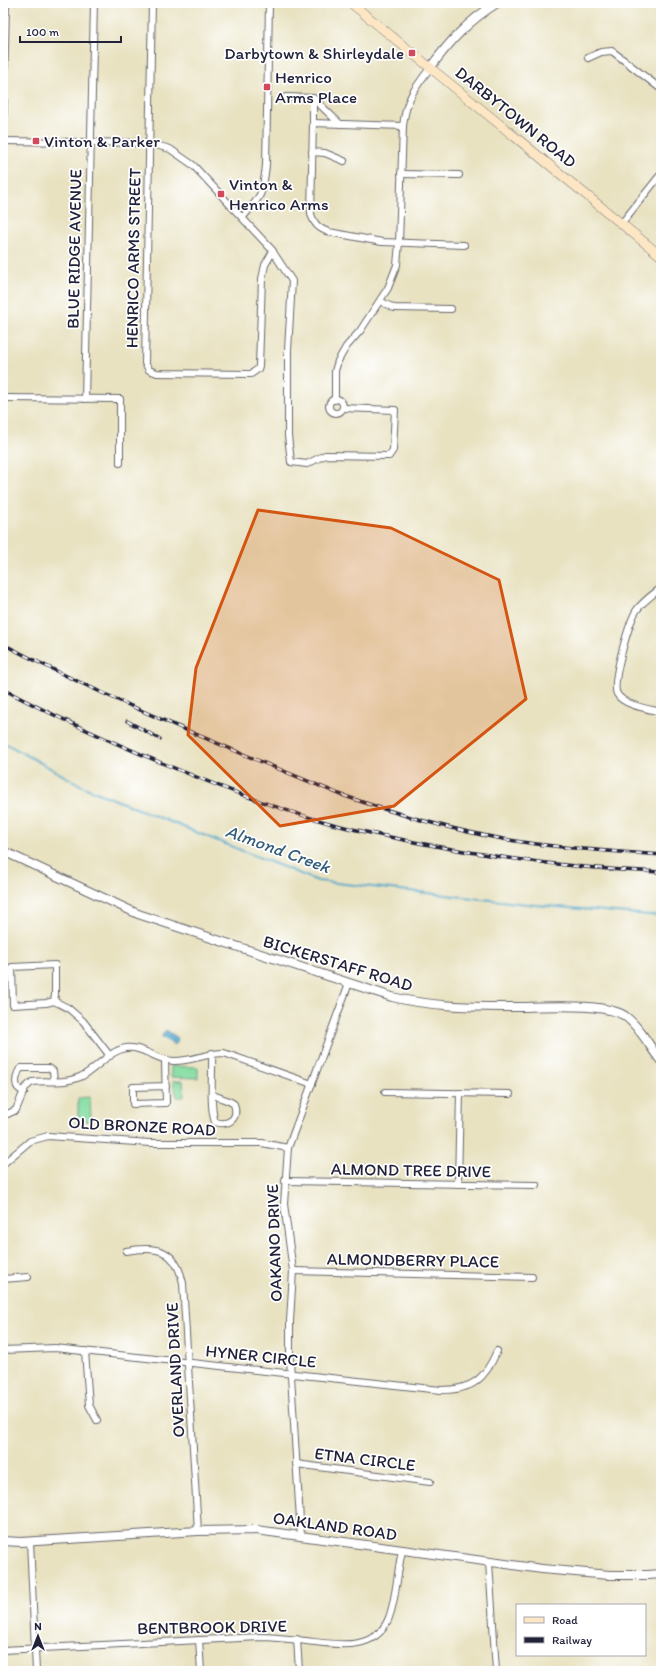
<svg xmlns="http://www.w3.org/2000/svg" width="664" height="1674" viewBox="0 0 664 1674" font-family="Itim,sans-serif">
	<style>
		.green { fill: #84dda2; stroke: #53806e }
		.water { fill: #4ba6c9; stroke: #366482 }
		.lines { fill: none; stroke-linecap: round; stroke-linejoin: round }
		.stream { stroke: #4ba6c9; stroke-width: 2 }
		.minor-casing { stroke: #67656a; stroke-width: 8 }
		.tertiary-casing { stroke: #67656a; stroke-width: 10 }
		.secondary-casing { stroke: #67656a; stroke-width: 10 }
		.minor { stroke: #fff; stroke-width: 6 }
		.tertiary { stroke: #fff; stroke-width: 8 }
		.secondary { stroke: #fce6c4; stroke-width: 9 }
		.rail-casing { stroke: #22223b; stroke-width: 3.5 }
		.rail { stroke: #fff; stroke-width: 2; stroke-dasharray: 6; stroke-linecap: butt }
		.marked { fill: #d45411; fill-opacity: 0.2; stroke: #d45411; stroke-width: 3; stroke-linejoin: round }
		.poi-dot { fill: #d1495b; stroke: #fff; stroke-width: 1.5 }
		.labels { text-anchor: middle; stroke-width: 3.5; stroke-linejoin: round; paint-order: stroke }
		.poi-label { font-size: 17px; fill: #22223b; stroke: #fff; text-anchor: start }
		.street-label { font-size: 17px; fill: #22223b; stroke: #fff }
		.water-label { font-size: 18px; font-style: italic; fill: #345d7b; stroke: #fff }
	</style>
	<rect width="100%" height="100%" fill="#fff"/>
	<filter id="ink" filterUnits="userSpaceOnUse"><feTurbulence type="fractalNoise" baseFrequency=".025" numOctaves="2"/><feDisplacementMap in="SourceGraphic" scale="8" xChannelSelector="R" yChannelSelector="G"/><feConvolveMatrix kernelMatrix="1 2 1 2 8 2 1 2 1" color-interpolation-filters="sRGB"/></filter>
	<filter id="wash" filterUnits="userSpaceOnUse"><feTurbulence type="fractalNoise" baseFrequency=".012" numOctaves="4" result="noise"/><feDisplacementMap in="SourceGraphic" scale="16" xChannelSelector="R" yChannelSelector="G"/><feGaussianBlur stdDeviation="0.9" result="paint"/><feColorMatrix in="noise" values="0 0 0 0 0 0 0 0 0 0 0 0 0 0 0 0 0 1.4 0 .05"/><feComposite in="paint" operator="in"/></filter>
	<g filter="url(#wash)">
		<rect width="100%" height="100%" fill="#e8e2c1"/>
		<g class="green">
			<polygon points="171,1066 198,1067 198,1078 171,1077"/>
			<path d="M173 1081H183L184 1097H177C177 1091 173 1087 173 1081Z"/>
			<polygon points="90,1097 91,1121 78,1121 78,1098"/>
		</g>
		<polygon class="water" points="166,1030 178,1038 177,1043 174,1045 162,1037 164,1032"/>
		<g class="lines">
			<polyline class="stream" points="3,742 86,788 318,881 536,905 661,916"/>
		</g>
	</g>
	<g filter="url(#ink)">
		<g class="lines">
			<g class="minor-casing">
				<g id="minor">
					<polyline points="588,58 601,52 612,51 661,89"/>
					<polyline points="286,97 313,98 340,124"/>
					<polyline points="313,123 313,98"/>
					<path d="M403 126 313 123 311 214C314 224 319 229 329 232L382 242 464 245"/>
					<polyline points="3,139 6,3"/>
					<path d="M3 141 149 143 170 149 193 165 273 251 265 265 262 279 259 366 258 369 251 374 157 373 149 370 145 363C147 243 150 123 152 3"/>
					<polyline points="312,152 325,153 344,161"/>
					<polyline points="401,174 459,175"/>
					<path d="M243 217C262 195 263 194 266 165L269 3"/>
					<polyline points="621,224 661,174"/>
					<polyline points="273,252 292,281 288,350 288,436 291,462 307,464 325,455 389,456 393,450 395,410 343,408"/>
					<polyline points="380,301 394,308 451,309"/>
					<polyline points="3,398 120,399 120,463"/>
					<polyline points="85,399 94,3"/>
					<circle cx="336" cy="406" r="7"/>
					<path d="M335 400V371L338 361 346 347 360 331 388 288 397 265 399 243 403 126C406 99 414 89 430 68"/>
					<path d="M661 588C652 595 642 602 636 611 629 623 611 683 617 694 623 705 649 709 661 712"/>
					<polyline points="54,1001 55,995 55,965 12,967 13,1005 46,1003 54,1001 68,1008 83,1021 110,1056"/>
					<path d="M212 1053C213 1072 209 1106 215 1122 229 1126 239 1119 234 1104L229 1101 213 1095"/>
					<polyline points="165,1060 166,1103 133,1104 133,1087 166,1086"/>
					<path d="M24 1092C23 1091 19 1090 18 1088 14 1083 17 1072 21 1068H49L53 1071 54 1081"/>
					<polyline points="385,1092 510,1094"/>
					<path d="M3 1116 16 1110 25 1088 32 1082C48 1080 64 1084 80 1077 96 1070 108 1051 126 1048 143 1046 156 1060 173 1061 190 1062 206 1053 224 1053L312 1084"/>
					<polyline points="3,1164 30,1141 48,1136 150,1143 262,1143 288,1148"/>
					<polyline points="285,1181 536,1185"/>
					<polyline points="458,1184 460,1093"/>
					<path d="M126 1251C158 1245 176 1250 183 1283L198 1531"/>
					<polyline points="293,1271 532,1277"/>
					<polyline points="3,1279 28,1277"/>
					<path d="M3 1350 55 1348 441 1390C473 1390 485 1379 497 1351"/>
					<polyline points="85,1351 89,1405 97,1420"/>
					<polyline points="296,1464 430,1482"/>
					<polyline points="301,1536 290,1360 290,1321 293,1271 284,1204 288,1148 349,983"/>
					<polyline points="30,1541 36,1671"/>
					<polyline points="489,1562 496,1671"/>
					<polyline points="297,1639 299,1671"/>
					<polyline points="199,1640 201,1671"/>
					<path d="M3 1650 260 1637C275 1637 290 1639 306 1641 334 1644 373 1653 388 1620 396 1602 397 1572 402 1551"/>
				</g>
			</g>
			<g class="tertiary-casing">
				<g id="tertiary">
					<path d="M430 68C450 41 468 21 497 3"/>
					<path d="M3 851 138 914 392 997C429 1006 466 1007 504 1007 533 1008 602 1001 625 1016 640 1027 649 1046 661 1061"/>
					<polyline points="3,1541 21,1542 198,1531 256,1530 542,1569 609,1575 648,1575 661,1574"/>
				</g>
			</g>
			<g class="secondary-casing">
				<polyline id="secondary" points="351,3 661,256"/>
			</g>
			<use href="#minor" class="minor"/>
			<use href="#tertiary" class="tertiary"/>
			<use href="#secondary" class="secondary"/>
			<g class="rail-casing">
				<g id="rail">
					<path d="M3 644C111 701 226 747 339 794 393 813 447 829 503 839 555 848 608 851 661 855"/>
					<path d="M3 689C53 716 105 739 157 761 213 784 270 807 329 823 357 831 386 836 414 842 496 858 578 869 661 872"/>
					<polyline points="127,721 160,739"/>
				</g>
			</g>
			<use href="#rail" class="rail"/>
		</g>
	</g>
	<path class="marked" d="M258 510 391 528 499 580 526 699 394 806 280 826 188 735 196 668Z"/>
	<g class="poi-dot">
		<rect x="408" y="49" width="8" height="8" rx="2"/>
		<rect x="263" y="83" width="8" height="8" rx="2"/>
		<rect x="32" y="137" width="8" height="8" rx="2"/>
		<rect x="217" y="190" width="8" height="8" rx="2"/>
	</g>
	<g class="labels">
		<g class="poi-label">
			<text x="404" y="59" text-anchor="end">Darbytown &amp; Shirleydale</text>
			<text x="275" y="83">Henrico<tspan x="275" dy="20">Arms Place</tspan></text>
			<text x="44" y="147">Vinton &amp; Parker</text>
			<text x="229" y="190">Vinton &amp;<tspan x="229" dy="20">Henrico Arms</tspan></text>
		</g>
		<g class="street-label">
			<text transform="translate(516 117) rotate(39)" y="6">DARBYTOWN ROAD</text>
			<text transform="translate(74 249) rotate(-89)" y="6">BLUE RIDGE AVENUE</text>
			<text transform="translate(133 258) rotate(-89)" y="6">HENRICO ARMS STREET</text>
			<text transform="translate(338 963) rotate(17)" y="6">BICKERSTAFF ROAD</text>
			<text transform="translate(142 1126) rotate(3)" y="6">OLD BRONZE ROAD</text>
			<text transform="translate(411 1170) rotate(1)" y="6">ALMOND TREE DRIVE</text>
			<text transform="translate(274 1243) rotate(-92)" y="6">OAKANO DRIVE</text>
			<text transform="translate(413 1260) rotate(1)" y="6">ALMONDBERRY PLACE</text>
			<text transform="translate(261 1356) rotate(6)" y="6">HYNER CIRCLE</text>
			<text transform="translate(175 1370) rotate(-93)" y="6">OVERLAND DRIVE</text>
			<text transform="translate(365 1459) rotate(7)" y="6">ETNA CIRCLE</text>
			<text transform="translate(335 1526) rotate(8)" y="6">OAKLAND ROAD</text>
			<text transform="translate(212 1627) rotate(-1)" y="6">BENTBROOK DRIVE</text>
		</g>
		<g class="water-label">
			<text transform="translate(278 849) rotate(20)" y="6">Almond Creek</text>
		</g>
	</g>
	<rect width="664" height="1674" fill="none" stroke="#fff" stroke-width="16"/>
	<rect x="516" y="1604" width="130" height="52" fill="#ffffff" stroke="#a7a7b1"/>
	<rect x="524" y="1617" width="20" height="6" fill="#fce6c4" stroke="#a7a7b1"/>
	<text x="552" y="1624" font-size="12" fill="#22223b">Road</text>
	<rect x="524" y="1637" width="20" height="6" fill="#22223b" stroke="#a7a7b1"/>
	<text x="552" y="1644" font-size="12" fill="#22223b">Railway</text>
	<g transform="translate(38 1636)" stroke="#ffffff" stroke-width="3" paint-order="stroke">
	<path d="M0-3L7 15L0 10L-7 15Z" fill="#22223b"/>
	<text y="-6" font-size="11" font-weight="bold" text-anchor="middle" fill="#22223b">N</text>
	</g>
	<path d="M20 36v6h101v-6" fill="none" stroke="#22223b" stroke-width="2"/>
	<text x="26" y="36" font-size="12" fill="#22223b" stroke="#ffffff" stroke-width="3" paint-order="stroke">100 m</text>
</svg>
